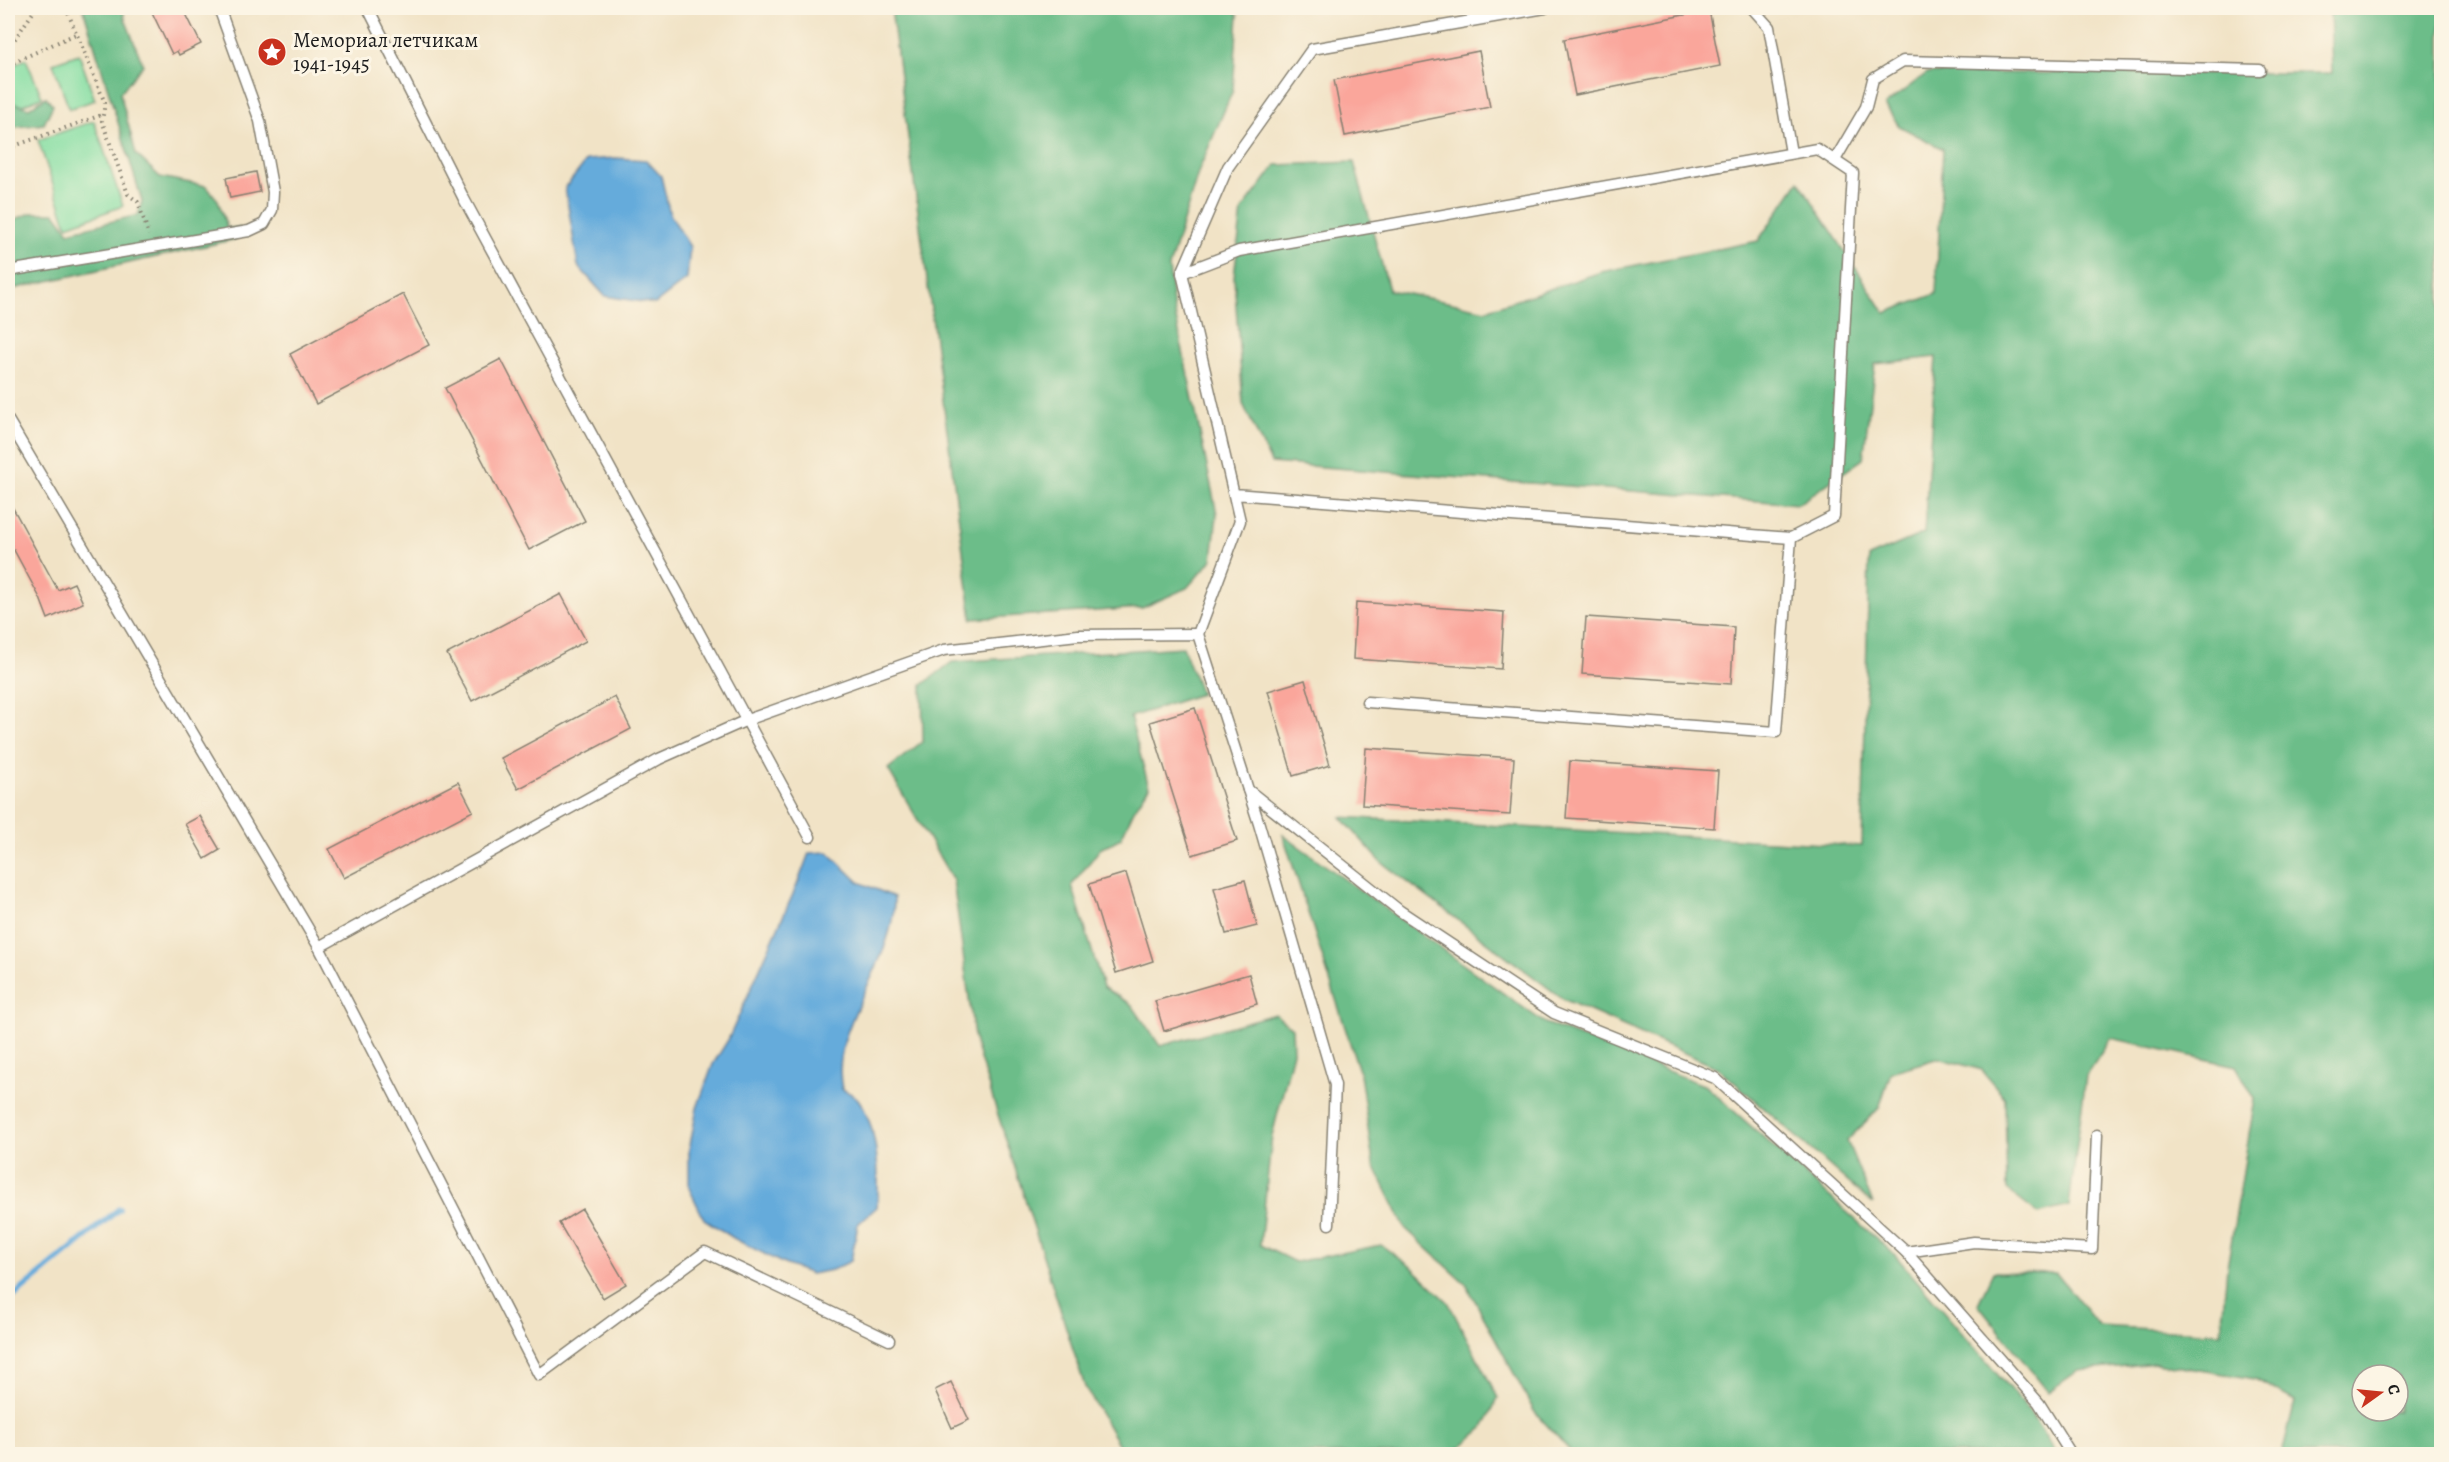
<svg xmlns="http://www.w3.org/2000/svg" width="2449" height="1462" viewBox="0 0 2449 1462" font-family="Alegreya,serif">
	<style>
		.green { fill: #85dea3; stroke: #507d60; stroke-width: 1.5 }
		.forest { fill: #6cbd89; stroke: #446c52; stroke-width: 1.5; fill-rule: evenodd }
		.water { fill: #65abdb; stroke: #40647c; stroke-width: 1.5 }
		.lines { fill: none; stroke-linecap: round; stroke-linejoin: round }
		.stream { stroke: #65abdb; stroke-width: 6 }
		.building { fill: #faa69b }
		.lane-casing { stroke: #868071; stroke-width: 13 }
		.path { stroke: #868071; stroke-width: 4; stroke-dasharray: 1.5 4.5; stroke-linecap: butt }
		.lane { stroke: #fff; stroke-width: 10 }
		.labels { text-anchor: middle; stroke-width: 6; stroke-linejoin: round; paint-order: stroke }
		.poi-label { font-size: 21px; fill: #1c1c1c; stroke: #fcf5e5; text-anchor: start }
	</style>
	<rect width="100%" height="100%" fill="#fcf5e5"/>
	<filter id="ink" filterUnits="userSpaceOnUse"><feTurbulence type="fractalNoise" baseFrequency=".0167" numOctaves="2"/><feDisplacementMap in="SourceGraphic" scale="12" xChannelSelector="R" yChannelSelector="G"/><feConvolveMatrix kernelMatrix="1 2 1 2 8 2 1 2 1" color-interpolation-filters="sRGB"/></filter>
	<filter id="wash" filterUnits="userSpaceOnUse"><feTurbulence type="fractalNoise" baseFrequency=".008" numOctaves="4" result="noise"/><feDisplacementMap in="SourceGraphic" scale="24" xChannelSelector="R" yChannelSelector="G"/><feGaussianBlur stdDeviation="1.35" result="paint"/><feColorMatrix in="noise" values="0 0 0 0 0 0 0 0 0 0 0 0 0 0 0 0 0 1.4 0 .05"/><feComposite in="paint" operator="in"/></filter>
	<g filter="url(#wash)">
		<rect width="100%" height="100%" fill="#f1e3c6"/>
		<g class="green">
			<polygon points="79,54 95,100 69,109 53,63"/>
			<polygon points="26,59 42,97 8,111 8,68"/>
			<polygon points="94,121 123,206 67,226 38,140"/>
		</g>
		<g class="forest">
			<polygon points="83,8 124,8 124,16 143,65 120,93 136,154 160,177 206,186 218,200 227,228 240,228 236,239 8,290 8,222 31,213 55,213 69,232 138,215 142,201"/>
			<polygon points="891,8 1233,8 1238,15 1233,90 1199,170 1169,267 1173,304 1217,514 1212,560 1187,588 1142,608 972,619"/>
			<path d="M2330 8H2441V1454H2282L2295 1401 2255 1379 2156 1363 2078 1371 2048 1392 1978 1304 1993 1272 2056 1273 2099 1326 2221 1333 2227 1268 2255 1099 2236 1066 2111 1038 2086 1076 2069 1206 2038 1214 2007 1190 2005 1098 1982 1070 1939 1058 1891 1072 1879 1108 1847 1141 1873 1204 1718 1068 1563 999 1381 862 1341 817 1862 846 1869 557 1924 533 1936 357 1875 364 1863 459 1798 504 1271 463 1243 404 1234 277 1242 210 1276 165 1354 162 1389 290 1486 310 1601 272 1758 241 1799 181 1885 313 1936 294 1943 149 1899 126 1885 105 1927 73H2332ZM2362 1375H2398V1411H2362Z"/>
			<polygon points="46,97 53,105 44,124 8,128 8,101 29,108"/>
			<polygon points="1183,647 1201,694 1130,717 1149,787 1134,810 1121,838 1100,849 1072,885 1103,987 1132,1005 1160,1046 1275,1014 1292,1028 1293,1052 1272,1136 1260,1245 1295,1262 1381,1245 1413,1268 1448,1302 1498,1398 1483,1428 1452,1454 1124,1454 1085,1387 975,1043 953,880 888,769 923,741 922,685 952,662"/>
			<polygon points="1283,835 1545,1023 1706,1086 1895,1255 2028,1410 2057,1454 1573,1454 1534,1411 1466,1284 1405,1228 1373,1163 1360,1074"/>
		</g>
		<g class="water">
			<polygon points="616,158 646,160 661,176 670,214 690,247 687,279 655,304 605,296 578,266 565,188 587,160"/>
			<path d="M828 852 859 882 894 897C896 965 828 1024 842 1089 847 1092 854 1094 858 1099 878 1127 880 1175 877 1207L858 1224 851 1261 832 1270 811 1274 784 1264 735 1239 704 1219 689 1188V1150L697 1108 713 1064 728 1040 797 885 809 853Z"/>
		</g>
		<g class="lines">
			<polyline class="stream" points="8,1301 119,1209"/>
		</g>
		<g id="blocks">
			<g class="building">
				<polygon points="150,8 183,8 201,44 179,55 177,51 172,54"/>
				<polygon points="1709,10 1720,66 1575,95 1564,39"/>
				<polygon points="1479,51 1490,107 1345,136 1334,80"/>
				<polygon points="256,172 260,192 230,198 226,178"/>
				<polygon points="403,294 429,345 316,404 290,354"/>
				<polygon points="501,359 585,521 529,550 445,388"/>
				<polygon points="8,499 58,590 74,583 83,603 48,619 40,598 8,539"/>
				<polygon points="561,594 586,641 472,701 447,654"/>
				<polygon points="1356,602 1504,612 1501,669 1353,659"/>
				<polygon points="1586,617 1734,627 1731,684 1582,674"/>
				<polygon points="1305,680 1330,765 1293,776 1268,691"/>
				<polygon points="615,697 631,729 518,789 501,758"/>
				<polygon points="1195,708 1237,841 1192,855 1150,722"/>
				<polygon points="1366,748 1514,758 1510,815 1362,805"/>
				<polygon points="1570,761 1718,771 1714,828 1566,818"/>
				<polygon points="458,782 473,811 344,878 329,849"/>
				<polygon points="200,816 220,850 205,859 185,824"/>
				<polygon points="1126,873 1153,961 1116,973 1089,884"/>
				<polygon points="1245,880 1257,926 1226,934 1214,888"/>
				<polygon points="1249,974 1257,1004 1164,1031 1155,1001"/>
				<polygon points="582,1209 626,1284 603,1298 559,1223"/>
				<polygon points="951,1382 969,1420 952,1428 935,1390"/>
			</g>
		</g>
	</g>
	<g filter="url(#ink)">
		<use href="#blocks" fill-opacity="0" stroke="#868071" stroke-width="1.5"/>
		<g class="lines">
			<g class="lane-casing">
				<g id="lane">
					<polyline points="368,8 464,199 810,837"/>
					<polyline points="1752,8 1769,27 1791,153"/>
					<polyline points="1835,160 1866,107 1873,79 1903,61 2260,70"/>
					<polyline points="8,271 249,231 264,224 272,210 273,192 260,121 219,8"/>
					<polyline points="1182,273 1228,167 1312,49 1545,8"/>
					<polyline points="8,420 319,947 659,759 747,720 944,650 1078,635 1198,634 1259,824 1335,1085 1329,1224"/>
					<polyline points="1198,634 1240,521 1182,273 1239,251 1817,149 1853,173 1834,516 1791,538 1234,494"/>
					<polyline points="1367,702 1776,732 1791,538"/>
					<polyline points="1248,790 1400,911 1554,1013 1715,1078 1906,1252 2039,1403 2071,1454"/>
					<polyline points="319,947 539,1375 705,1252 889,1340"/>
					<polyline points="1906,1252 1974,1242 2092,1249 2097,1135"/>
				</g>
			</g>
			<g class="path">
				<polyline points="66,8 105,103 102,121 128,194 138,202 149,235"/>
				<polyline points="8,49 36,8"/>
				<polyline points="8,65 78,33"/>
				<polyline points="8,148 102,115"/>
			</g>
			<use href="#lane" class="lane"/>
		</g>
	</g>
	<defs>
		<g id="sight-disc" transform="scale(1.5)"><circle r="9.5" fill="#c8321e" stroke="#fcf5e5"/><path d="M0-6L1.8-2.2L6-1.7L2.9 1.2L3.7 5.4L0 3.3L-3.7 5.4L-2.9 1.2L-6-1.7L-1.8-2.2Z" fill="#fff"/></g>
	</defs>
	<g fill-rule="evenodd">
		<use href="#sight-disc" x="272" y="52"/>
	</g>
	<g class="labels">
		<g class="poi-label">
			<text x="293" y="47">Мемориал летчикам<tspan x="293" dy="24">1941-1945</tspan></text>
		</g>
	</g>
	<rect width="2449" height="1462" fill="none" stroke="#fcf5e5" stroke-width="30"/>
	<g transform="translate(2380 1393) rotate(75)"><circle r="28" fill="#fcf5e5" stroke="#a29e95" stroke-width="1.5"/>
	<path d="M0-4.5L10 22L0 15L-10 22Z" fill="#c8321e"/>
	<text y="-9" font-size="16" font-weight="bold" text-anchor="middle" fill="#1c1c1c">С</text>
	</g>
</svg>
